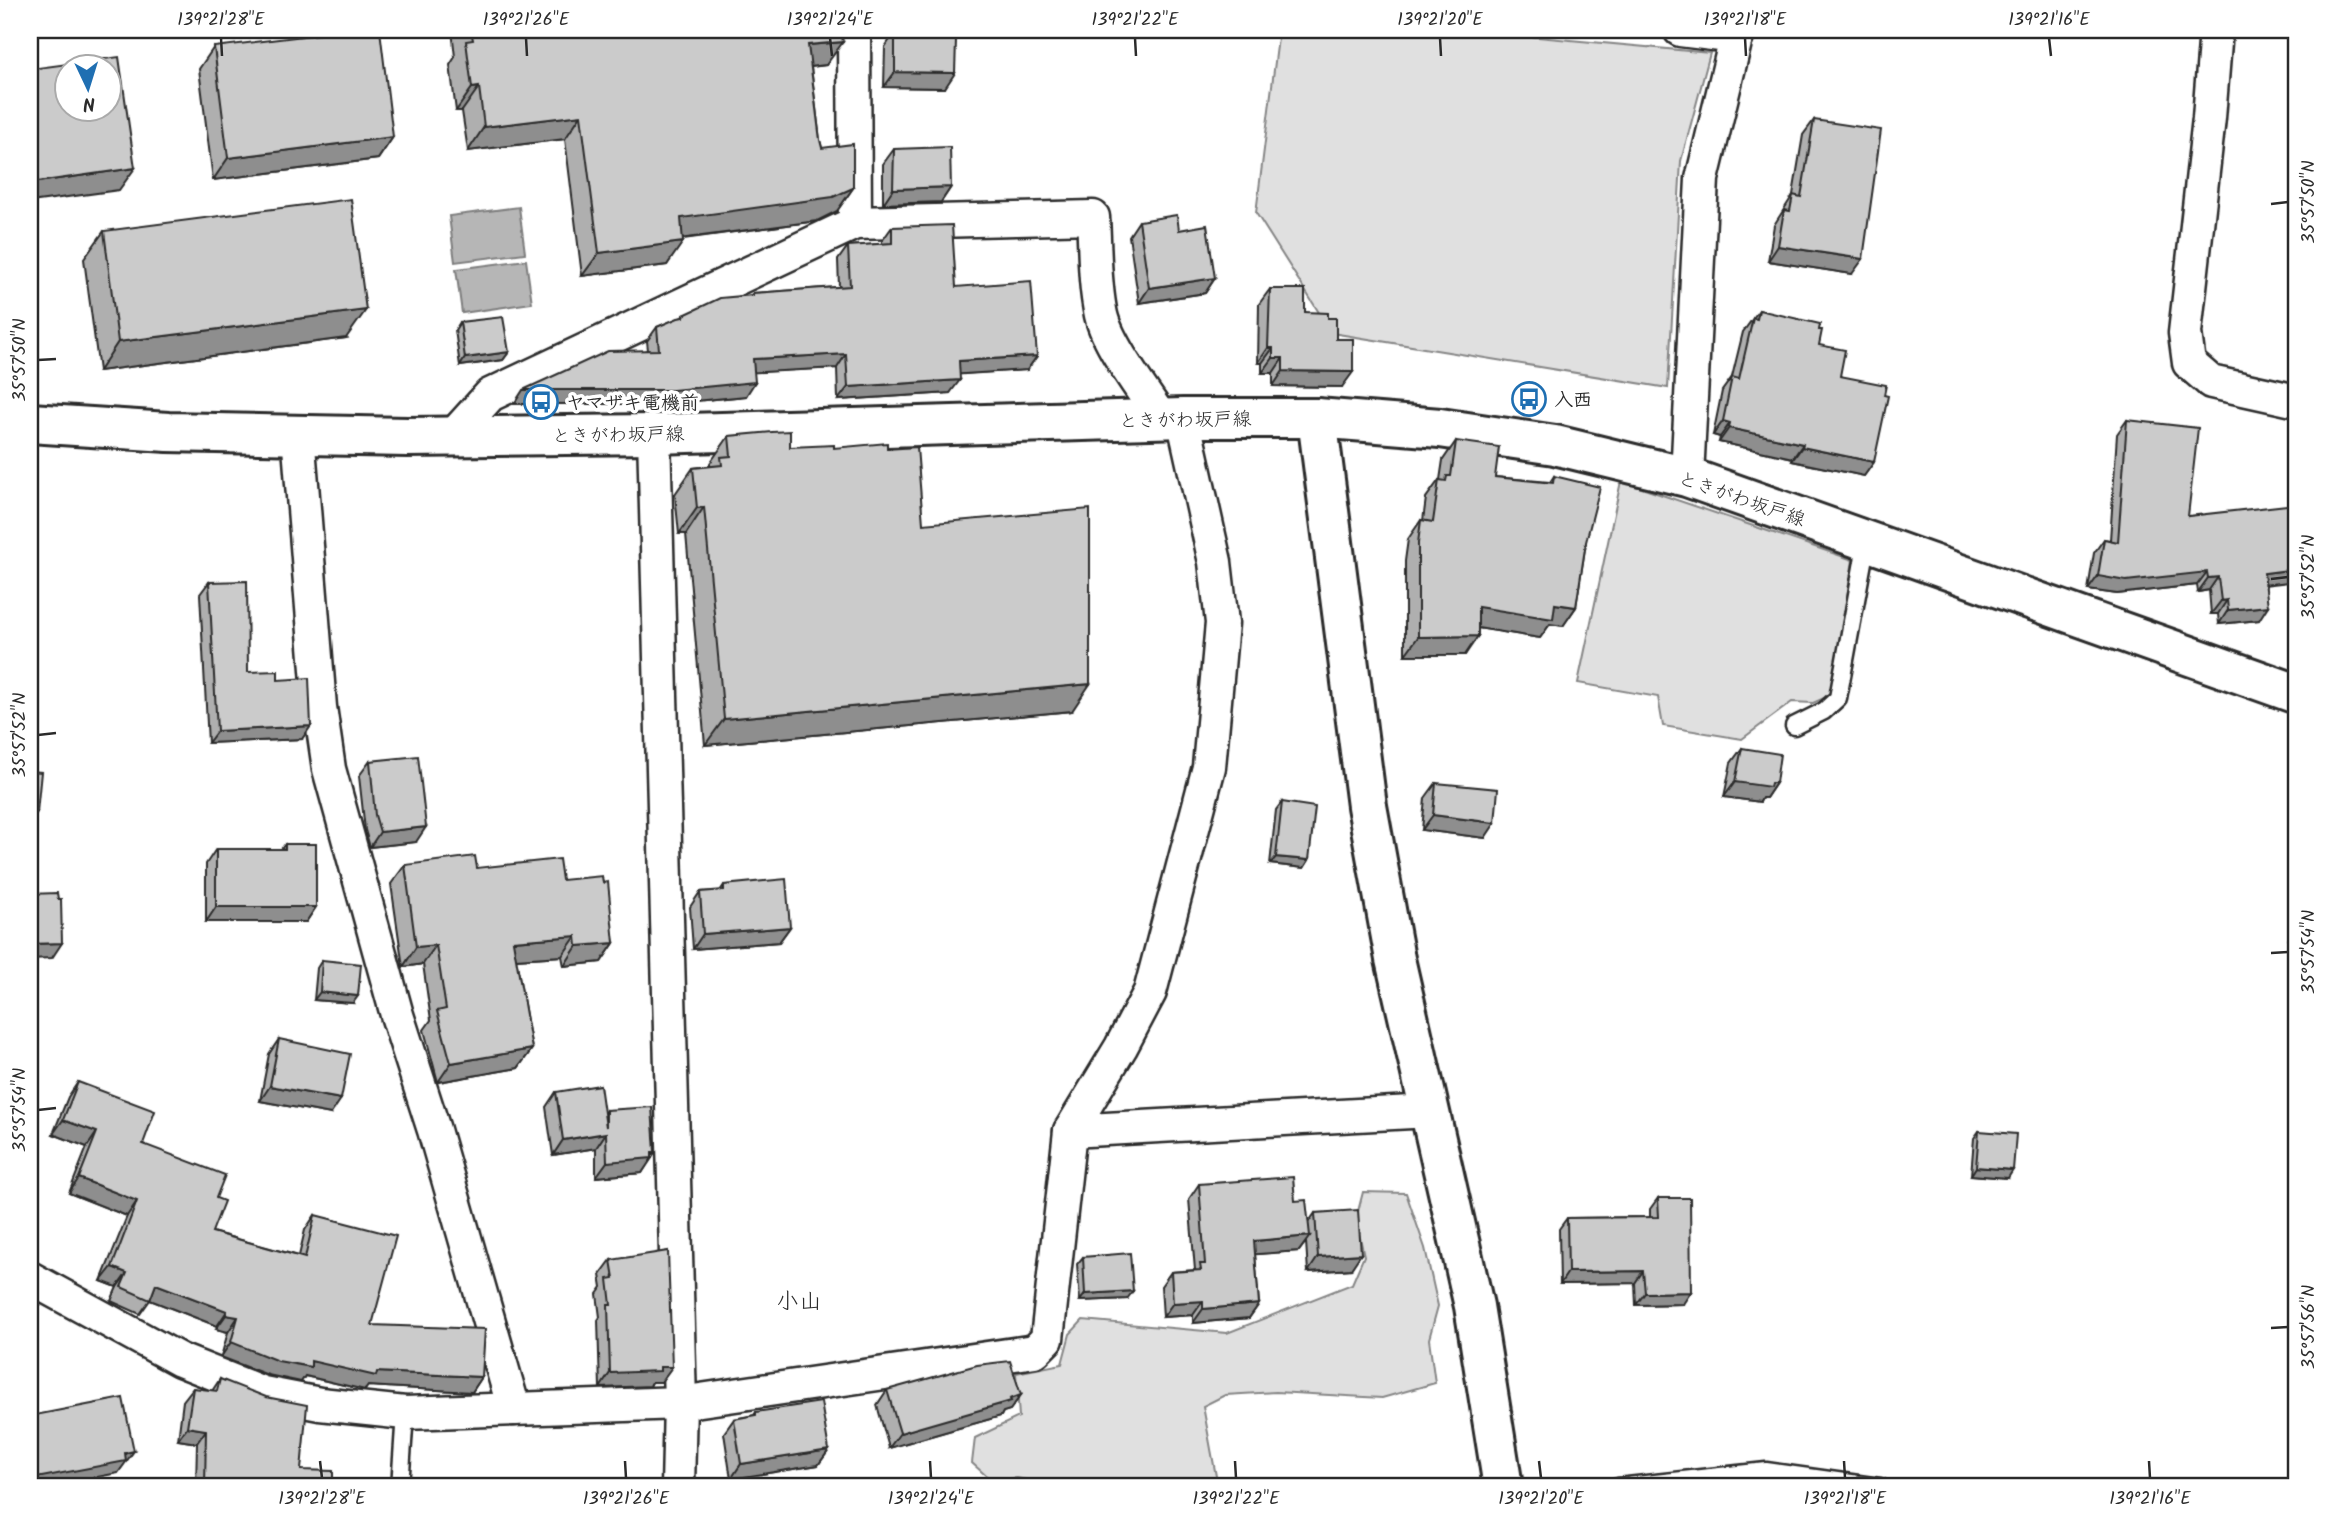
<svg xmlns="http://www.w3.org/2000/svg" width="2327" height="1517" viewBox="0 0 2327 1517" font-family="Kalam,'Klee One',sans-serif">
	<style>
		.green { fill: #e0e0e0; stroke: #868686; stroke-width: 2 }
		.water { fill: #b6b6b6; stroke: #7e7e7e; stroke-width: 2 }
		.lines { fill: none; stroke-linecap: round; stroke-linejoin: round }
		.lane-casing { stroke: #2b2b2b; stroke-width: 21 }
		.street-casing { stroke: #2b2b2b; stroke-width: 37 }
		.secondary-casing { stroke: #2b2b2b; stroke-width: 44 }
		.lane { stroke: #fff; stroke-width: 16 }
		.street { stroke: #fff; stroke-width: 32 }
		.secondary { stroke: #fff; stroke-width: 38 }
		.wall { fill: #afafaf; stroke: #2b2b2b; stroke-width: 2 }
		.shaded-wall { fill: #8e8e8e; stroke: #2b2b2b; stroke-width: 2 }
		.building { fill: #cbcbcb; stroke: #2b2b2b; stroke-width: 2; fill-rule: evenodd }
		.ticks { fill: none; stroke: #2b2b2b; stroke-width: 2.5 }
		.labels { text-anchor: middle; stroke-width: 7; stroke-linejoin: round; paint-order: stroke }
		.poi-label { font-size: 19px; font-weight: bold; fill: #2b2b2b; stroke: #fff; text-anchor: start }
		.street-label { font-size: 19px; fill: #2b2b2b; stroke: #fff }
		.quarter-label { font-size: 23px; fill: #2b2b2b; stroke: #fff }
		.neatline { fill: none; stroke: #2b2b2b; stroke-width: 2.5 }
		.ticks-label { font-size: 18px; text-anchor: middle; fill: #2b2b2b }
	</style>
	<rect width="100%" height="100%" fill="#fff"/>
	<filter id="ink" filterUnits="userSpaceOnUse"><feTurbulence type="fractalNoise" baseFrequency=".0143" numOctaves="2"/><feDisplacementMap in="SourceGraphic" scale="14" xChannelSelector="R" yChannelSelector="G"/><feConvolveMatrix kernelMatrix="1 2 1 2 8 2 1 2 1" color-interpolation-filters="sRGB"/></filter>
	<g filter="url(#ink)">
		<g class="green">
			<polygon points="1279,30 1462,30 1710,53 1681,161 1668,388 1332,333 1256,213"/>
			<polygon points="1621,481 1853,560 1831,695 1813,703 1792,702 1742,739 1663,726 1658,697 1578,683"/>
			<polygon points="1363,1192 1406,1193 1425,1248 1438,1306 1429,1339 1435,1383 1382,1398 1276,1392 1225,1395 1203,1406 1218,1487 1052,1487 1051,1485 1017,1478 992,1481 972,1463 975,1438 1019,1417 1016,1373 1062,1364 1070,1334 1083,1320 1227,1333 1352,1284 1364,1256 1356,1219"/>
		</g>
		<g class="water">
			<polygon points="519,207 525,253 455,262 449,216"/>
			<polygon points="526,260 532,303 462,313 456,269"/>
		</g>
		<g class="lines">
			<g class="lane-casing">
				<g id="lane">
					<polyline points="1794,726 1824,711 1838,698 1867,540"/>
					<polyline points="400,1487 405,1413"/>
					<polyline points="1618,1487 1766,1471 1880,1487"/>
				</g>
			</g>
			<g class="street-casing">
				<g id="street">
					<polyline points="854,30 855,223"/>
					<polyline points="1680,30 1737,37"/>
					<polyline points="2216,30 2209,118 2185,333 2189,363 2211,382 2297,401"/>
					<polyline points="298,434 320,707 329,769 397,1015 434,1130 514,1409"/>
					<polyline points="654,434 680,1403 678,1487"/>
					<path d="M452 437 490 395 855 223 1093 217C1095 249 1094 283 1101 315 1108 345 1143 391 1161 418"/>
					<polyline points="1687,477 1702,179 1738,30"/>
					<polyline points="1070,1131 1430,1111"/>
					<polyline points="30,1278 180,1360 263,1393 320,1404 405,1413 680,1403 1035,1351 1047,1339 1070,1131 1121,1047 1150,992 1209,767 1222,623 1215,562 1183,418"/>
				</g>
			</g>
			<g class="secondary-casing">
				<g id="secondary">
					<polyline points="1317,418 1367,806 1395,959 1474,1306 1503,1487"/>
					<polyline points="30,423 168,432 407,437 654,434 1183,418 1317,418 1440,428 1555,445 1687,477 2297,694"/>
				</g>
			</g>
			<use href="#lane" class="lane"/>
			<use href="#street" class="street"/>
			<use href="#secondary" class="secondary"/>
		</g>
		<g class="wall">
			<polygon points="452,30 841,30 826,65 811,67 820,140 822,148 853,188 837,211 817,221 683,239 667,265 582,276 565,139 468,151 462,111 456,111 450,65 455,57"/>
			<polygon points="895,32 940,40 945,88 884,87 885,47"/>
			<polygon points="214,47 393,137 378,159 213,180 199,69"/>
			<polygon points="1814,120 1852,274 1768,261 1774,225 1793,195 1803,135"/>
			<polygon points="894,149 951,187 941,202 883,204 883,164"/>
			<polygon points="1139,221 1179,230 1215,278 1205,293 1139,303 1129,236"/>
			<polygon points="892,227 956,287 1037,356 1027,370 959,374 950,393 838,400 837,368 754,372 746,396 664,404 514,404 648,350 647,341 657,327 682,317 684,315 751,295 753,293 839,287 838,260 848,246 882,244 882,241"/>
			<polygon points="104,231 346,338 99,371 84,259"/>
			<polygon points="1270,289 1305,312 1328,318 1336,339 1342,387 1273,386 1273,373 1262,373 1262,363 1258,363 1259,304"/>
			<polygon points="1759,310 1819,330 1819,345 1840,376 1874,462 1864,476 1792,461 1793,458 1719,442 1720,437 1713,435 1722,391 1732,377 1743,332"/>
			<polygon points="460,322 509,352 503,360 460,366 455,330"/>
			<polygon points="2127,420 2188,516 2266,585 2259,620 2219,624 2218,614 2211,614 2209,590 2198,592 2197,585 2117,594 2088,590 2094,553 2104,539 2110,540 2117,434"/>
			<polygon points="729,436 790,447 887,449 923,524 1072,711 705,745 686,534 679,534 675,494 693,468 710,466 710,463"/>
			<polygon points="1456,441 1495,477 1550,482 1554,476 1586,542 1576,607 1563,626 1550,624 1540,638 1478,628 1465,655 1405,655 1405,561 1408,539 1421,520 1423,521 1426,498 1439,480 1440,480 1443,460"/>
			<polygon points="209,582 248,672 278,680 302,739 208,743 200,594"/>
			<polygon points="1742,748 1776,783 1766,798 1762,798 1760,802 1724,797 1731,763"/>
			<polygon points="370,761 416,842 370,847 365,830 359,776"/>
			<polygon points="1436,783 1485,838 1422,830 1425,798"/>
			<polygon points="1282,802 1309,860 1304,868 1270,864 1276,810"/>
			<polygon points="2297,834 2297,939 2289,939 2290,845"/>
			<polygon points="285,844 316,907 306,922 206,922 206,864 216,849 281,849"/>
			<polygon points="405,865 477,868 562,880 603,883 614,943 601,962 564,966 562,956 516,959 532,1049 518,1068 438,1082 424,1030 431,1020 423,964 403,967 391,884"/>
			<polygon points="724,885 790,927 779,942 693,949 690,907 700,892 720,891"/>
			<polygon points="322,960 353,1003 314,1000 317,968"/>
			<polygon points="279,1039 331,1114 260,1101 269,1054"/>
			<polygon points="78,1082 143,1144 216,1198 212,1232 299,1256 305,1230 315,1215 372,1325 482,1377 472,1392 368,1386 365,1390 305,1376 301,1382 268,1375 221,1357 228,1332 216,1329 217,1326 150,1300 140,1314 111,1301 117,1287 101,1281 127,1216 69,1193 87,1147 53,1134 68,1097"/>
			<polygon points="556,1092 604,1113 606,1110 655,1152 642,1173 596,1177 596,1148 553,1155 546,1107"/>
			<polygon points="1979,1131 2008,1178 1971,1175 1974,1138"/>
			<polygon points="1199,1184 1295,1201 1308,1223 1315,1213 1351,1269 1308,1272 1306,1242 1299,1251 1255,1254 1259,1304 1249,1318 1193,1323 1193,1315 1163,1317 1161,1286 1171,1272 1195,1270 1189,1199"/>
			<polygon points="1658,1198 1683,1304 1636,1305 1635,1283 1560,1284 1559,1229 1567,1218 1650,1217 1650,1209"/>
			<polygon points="1083,1257 1127,1299 1080,1301 1077,1264"/>
			<polygon points="611,1260 661,1382 652,1382 650,1386 600,1388 598,1320 600,1317 597,1294 602,1287 600,1275"/>
			<polygon points="220,1379 301,1470 333,1479 336,1487 196,1487 197,1443 178,1440 183,1401 193,1388 212,1391"/>
			<polygon points="887,1390 1021,1395 1010,1410 1003,1412 1001,1416 889,1448 877,1405"/>
			<polygon points="756,1412 829,1450 818,1465 731,1479 724,1433 734,1419 754,1415"/>
			<polygon points="1739,1480 1770,1487 1734,1487"/>
		</g>
		<g class="shaded-wall">
			<polygon points="843,42 826,65 791,69 808,45"/>
			<polygon points="895,72 955,73 945,88 884,87"/>
			<polygon points="479,87 462,111 456,111 472,88"/>
			<polygon points="581,115 565,139 468,151 484,127"/>
			<polygon points="393,137 378,159 213,180 228,158"/>
			<polygon points="135,168 119,190 30,202 30,183"/>
			<polygon points="951,187 941,202 883,204 893,189"/>
			<polygon points="853,188 837,211 817,221 664,241 681,218"/>
			<polygon points="683,242 667,265 582,276 599,253"/>
			<polygon points="1778,246 1863,259 1852,274 1768,261"/>
			<polygon points="1215,278 1205,293 1139,303 1149,288"/>
			<polygon points="366,310 346,338 99,371 118,342"/>
			<polygon points="1268,348 1273,348 1262,363 1258,363"/>
			<polygon points="509,352 503,360 460,366 465,358"/>
			<polygon points="846,354 837,368 743,373 753,359"/>
			<polygon points="1037,356 1027,370 949,375 959,361"/>
			<polygon points="1273,358 1283,358 1273,373 1262,373"/>
			<polygon points="1283,371 1353,372 1342,387 1273,386"/>
			<polygon points="960,380 950,393 838,400 848,387"/>
			<polygon points="755,382 746,396 664,404 514,404 523,390"/>
			<polygon points="1723,421 1730,423 1720,437 1713,435"/>
			<polygon points="1729,428 1803,444 1793,458 1719,442"/>
			<polygon points="1802,447 1874,462 1864,476 1792,461"/>
			<polygon points="704,507 686,534 679,534 697,508"/>
			<polygon points="2297,569 2297,581 2255,586 2264,573"/>
			<polygon points="2207,572 2197,585 2117,594 2088,590 2098,576"/>
			<polygon points="2218,577 2209,590 2198,592 2208,578"/>
			<polygon points="2227,600 2218,614 2211,614 2221,601"/>
			<polygon points="1555,604 1576,607 1563,626 1550,624 1540,638 1465,626 1478,607"/>
			<polygon points="2268,606 2259,620 2219,624 2228,610"/>
			<polygon points="1478,636 1465,655 1405,655 1418,637"/>
			<polygon points="1090,684 1072,711 705,745 724,719"/>
			<polygon points="311,726 302,739 208,743 217,731"/>
			<polygon points="1735,782 1771,783 1776,783 1766,798 1762,798 1760,802 1724,797"/>
			<polygon points="30,811 37,812 30,823"/>
			<polygon points="1433,815 1495,823 1485,838 1422,830"/>
			<polygon points="426,827 416,842 370,847 380,832"/>
			<polygon points="1276,857 1309,860 1304,868 1270,864"/>
			<polygon points="216,907 316,907 306,922 206,922"/>
			<polygon points="790,927 779,942 693,949 703,934"/>
			<polygon points="2297,928 2297,939 2289,939"/>
			<polygon points="576,936 562,956 500,960 513,941"/>
			<polygon points="62,943 52,958 30,959 30,944"/>
			<polygon points="614,943 601,962 564,966 577,946"/>
			<polygon points="436,945 423,964 403,967 416,947"/>
			<polygon points="320,992 358,996 353,1003 314,1000"/>
			<polygon points="532,1049 518,1068 438,1082 451,1063"/>
			<polygon points="270,1086 341,1099 331,1114 260,1101"/>
			<polygon points="63,1120 97,1132 87,1147 53,1134"/>
			<polygon points="606,1133 596,1148 553,1155 563,1140"/>
			<polygon points="655,1152 651,1158 652,1158 642,1173 596,1177 607,1162"/>
			<polygon points="1976,1167 2013,1170 2008,1178 1971,1175"/>
			<polygon points="79,1178 137,1201 127,1216 69,1193"/>
			<polygon points="1310,1236 1299,1251 1244,1255 1254,1241"/>
			<polygon points="1361,1254 1351,1269 1308,1272 1318,1257"/>
			<polygon points="112,1267 127,1273 117,1287 101,1281"/>
			<polygon points="1643,1271 1635,1283 1560,1284 1568,1272"/>
			<polygon points="156,1284 227,1311 217,1326 150,1300"/>
			<polygon points="1133,1291 1127,1299 1080,1301 1085,1294"/>
			<polygon points="1691,1292 1683,1304 1636,1305 1645,1293"/>
			<polygon points="1203,1301 1193,1315 1163,1317 1173,1303"/>
			<polygon points="1259,1304 1249,1318 1193,1323 1203,1309"/>
			<polygon points="226,1315 238,1317 228,1332 216,1329"/>
			<polygon points="231,1342 311,1361 377,1372 482,1377 472,1392 368,1386 365,1390 305,1376 301,1382 268,1375 221,1357"/>
			<polygon points="660,1367 672,1367 661,1382 652,1382 650,1386 600,1388 610,1373"/>
			<polygon points="1021,1395 1010,1410 1003,1412 1001,1416 889,1448 900,1433"/>
			<polygon points="187,1427 206,1430 197,1443 178,1440"/>
			<polygon points="829,1450 818,1465 731,1479 741,1464"/>
			<polygon points="134,1451 118,1473 45,1487 30,1487 30,1483 36,1478"/>
		</g>
		<g class="building">
			<polygon points="353,30 380,30 393,137 228,158 214,47"/>
			<polygon points="471,30 841,30 843,42 808,45 820,140 822,148 853,144 853,188 833,197 681,218 683,242 599,253 581,115 484,127 479,87 472,88 466,41 473,40"/>
			<polygon points="895,32 940,34 940,40 956,40 955,73 895,72"/>
			<path d="M119 57 135 168 30 183V69ZM66 66H108V108H66Z"/>
			<polygon points="1814,120 1881,130 1863,259 1778,246 1784,210 1790,211 1793,195 1801,197"/>
			<polygon points="950,147 951,187 893,189 894,149"/>
			<polygon points="351,199 366,310 118,342 104,231"/>
			<polygon points="1177,215 1179,230 1207,225 1215,278 1149,288 1139,221"/>
			<polygon points="952,225 956,287 1031,281 1037,356 959,361 960,380 848,387 846,354 753,359 755,382 673,390 523,390 608,351 659,350 657,327 678,318 684,317 684,315 720,298 753,295 753,293 850,286 848,246 892,243 892,227"/>
			<polygon points="1270,289 1305,289 1305,312 1328,313 1328,318 1336,318 1336,339 1353,339 1353,372 1283,371 1283,358 1273,358 1273,348 1268,348"/>
			<polygon points="1759,310 1820,324 1819,330 1822,330 1819,345 1845,350 1840,376 1886,385 1884,395 1888,396 1874,462 1802,447 1803,444 1729,428 1730,423 1723,421 1732,377 1739,379 1753,318 1757,319"/>
			<polygon points="503,317 509,352 465,358 460,322"/>
			<polygon points="2127,420 2198,428 2188,516 2297,504 2297,569 2264,573 2268,606 2228,610 2227,600 2221,601 2218,577 2208,578 2207,572 2126,581 2098,576 2104,539 2118,542"/>
			<polygon points="790,431 790,447 834,445 834,448 887,443 887,449 917,447 923,524 1090,509 1090,684 724,719 704,507 697,508 693,468 722,465 721,457 731,456 729,436 772,432"/>
			<polygon points="1456,441 1499,447 1495,477 1553,483 1554,476 1600,487 1586,542 1576,607 1555,604 1553,619 1478,607 1478,636 1418,637 1418,543 1421,520 1433,522 1439,480 1446,481 1447,476 1451,476"/>
			<polygon points="247,581 248,672 278,671 278,680 309,678 311,726 217,731 209,582"/>
			<polygon points="1742,748 1780,754 1776,783 1771,783 1770,787 1735,782"/>
			<polygon points="418,756 426,827 380,832 375,815 370,761"/>
			<polygon points="30,771 41,772 37,812 30,811"/>
			<polygon points="1436,783 1498,789 1495,823 1433,815"/>
			<polygon points="1282,802 1315,807 1309,860 1276,857"/>
			<polygon points="285,844 316,844 316,907 216,907 216,849 285,849"/>
			<polygon points="475,856 477,868 559,859 562,880 602,876 603,883 608,882 614,943 577,946 576,936 513,941 532,1049 451,1063 437,1011 446,1009 436,945 416,947 405,865"/>
			<polygon points="786,879 790,927 703,934 700,892 724,890 724,885"/>
			<polygon points="57,893 58,899 61,899 62,943 30,944 30,894"/>
			<polygon points="322,960 361,964 358,996 320,992"/>
			<polygon points="279,1039 350,1054 341,1099 270,1086"/>
			<polygon points="78,1082 155,1111 143,1144 225,1175 216,1198 224,1201 212,1232 305,1258 315,1215 396,1236 372,1325 485,1329 482,1377 377,1372 376,1376 311,1361 311,1367 278,1361 231,1342 238,1317 226,1315 227,1311 156,1284 150,1300 121,1287 127,1273 112,1267 137,1201 79,1178 97,1132 63,1120"/>
			<polygon points="600,1085 606,1127 606,1110 652,1107 655,1152 652,1152 652,1158 607,1162 606,1133 563,1140 556,1092"/>
			<polygon points="1979,1131 2016,1134 2013,1170 1976,1167"/>
			<polygon points="1293,1177 1295,1201 1306,1200 1310,1236 1254,1241 1259,1304 1203,1309 1203,1301 1173,1303 1171,1272 1201,1270 1200,1264 1205,1264 1199,1184"/>
			<polygon points="1658,1198 1690,1198 1691,1292 1645,1293 1643,1271 1568,1272 1567,1218 1659,1217"/>
			<polygon points="1358,1210 1361,1254 1318,1257 1315,1213"/>
			<polygon points="668,1251 672,1367 660,1367 660,1371 610,1373 608,1305 611,1305 608,1279 614,1278 611,1260"/>
			<polygon points="1130,1253 1133,1291 1085,1294 1083,1257"/>
			<polygon points="1010,1361 1021,1395 1010,1399 1011,1401 900,1433 887,1390 977,1365"/>
			<polygon points="220,1379 266,1397 307,1405 301,1470 333,1471 333,1479 337,1479 336,1487 205,1487 206,1430 187,1427 193,1388 217,1391"/>
			<polygon points="123,1398 134,1451 125,1453 126,1461 36,1478 36,1483 30,1483 30,1416"/>
			<polygon points="821,1402 829,1450 741,1464 734,1419 756,1415 756,1412"/>
			<polygon points="1771,1479 1770,1487 1739,1487 1739,1480"/>
			<polygon points="868,1482 869,1487 834,1487"/>
		</g>
	</g>
	<path class="ticks" d="M221 38 222 56M526 38 527 56M830 38 832 56M1135 38 1136 56M1440 38 1441 56M1745 38 1746 56M2049 38 2051 56M2271 204 2288 202M38 360 56 359M2271 579 2288 577M38 735 56 733M2271 953 2288 952M38 1110 56 1108M2271 1328 2288 1327M320 1461 322 1478M625 1461 626 1478M930 1461 931 1478M1235 1461 1236 1478M1539 1461 1541 1478M1844 1461 1845 1478M2149 1461 2150 1478"/>
	<defs>
		<g id="bus-ring" transform="scale(1.75)"><circle r="9.5" fill="#fff" stroke="#1f6fb2" stroke-width="1.5"/><path d="M-5-6H5V4H4V6H2V4H-2V6H-4V4H-5ZM-3.5-4V0h7V-4ZM-3.5 1.2v1.5H-2V1.2ZM2 1.2v1.5H3.5V1.2Z" fill="#1f6fb2"/></g>
	</defs>
	<g fill-rule="evenodd">
		<use href="#bus-ring" x="1529" y="399"/>
		<use href="#bus-ring" x="541" y="402"/>
	</g>
	<g class="labels">
		<g class="poi-label">
			<text x="1554" y="406">入西</text>
			<text x="566" y="409">ヤマザキ電機前</text>
		</g>
		<g class="street-label">
			<text transform="translate(1185 419) rotate(-1)" y="7">ときがわ坂戸線</text>
			<text transform="translate(618 434) rotate(-1)" y="7">ときがわ坂戸線</text>
			<text transform="translate(1742 498) rotate(19)" y="7">ときがわ坂戸線</text>
		</g>
		<g class="quarter-label">
			<text x="799" y="1309">小山</text>
		</g>
	</g>
	<rect width="2327" height="1517" fill="none" stroke="#fff" stroke-width="77"/>
	<g transform="translate(88 88) rotate(176)"><circle r="33" fill="#ffffff" stroke="#aaaaaa" stroke-width="2"/>
	<path d="M0-5L12 26L0 18L-12 26Z" fill="#1f6fb2"/>
	<text y="-10" font-size="19" font-weight="bold" text-anchor="middle" fill="#2b2b2b">N</text>
	</g>
	<rect x="38" y="38" width="2250" height="1440" class="neatline"/>
	<g class="ticks-label">
		<text x="221" y="25">139°21'28"E</text>
		<text x="526" y="25">139°21'26"E</text>
		<text x="830" y="25">139°21'24"E</text>
		<text x="1135" y="25">139°21'22"E</text>
		<text x="1440" y="25">139°21'20"E</text>
		<text x="1745" y="25">139°21'18"E</text>
		<text x="2049" y="25">139°21'16"E</text>
		<text transform="translate(2308 202) rotate(-90)" y="6">35°57'50"N</text>
		<text transform="translate(19 360) rotate(-90)" y="6">35°57'50"N</text>
		<text transform="translate(2308 577) rotate(-90)" y="6">35°57'52"N</text>
		<text transform="translate(19 735) rotate(-90)" y="6">35°57'52"N</text>
		<text transform="translate(2308 952) rotate(-90)" y="6">35°57'54"N</text>
		<text transform="translate(19 1110) rotate(-90)" y="6">35°57'54"N</text>
		<text transform="translate(2308 1327) rotate(-90)" y="6">35°57'56"N</text>
		<text x="322" y="1504">139°21'28"E</text>
		<text x="626" y="1504">139°21'26"E</text>
		<text x="931" y="1504">139°21'24"E</text>
		<text x="1236" y="1504">139°21'22"E</text>
		<text x="1541" y="1504">139°21'20"E</text>
		<text x="1845" y="1504">139°21'18"E</text>
		<text x="2150" y="1504">139°21'16"E</text>
	</g>
</svg>
